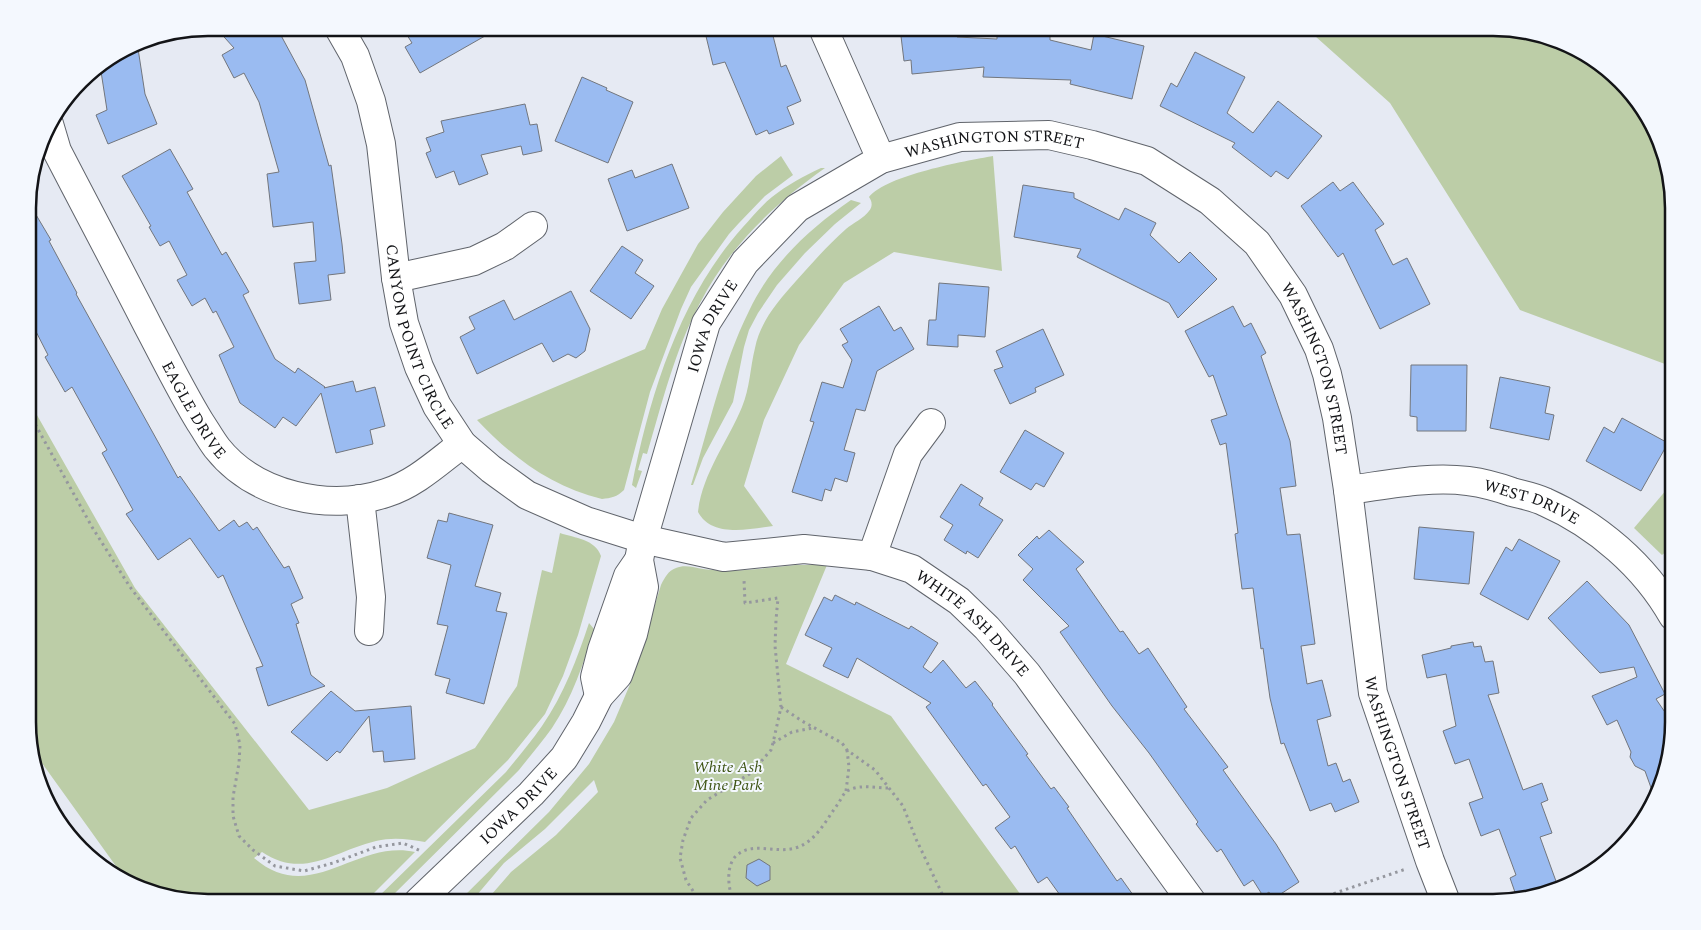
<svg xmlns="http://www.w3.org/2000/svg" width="1701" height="930" viewBox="0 0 1701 930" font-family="Spectral,serif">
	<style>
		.green { fill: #bccda7 }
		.building { fill: #9abbf1; stroke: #72767d }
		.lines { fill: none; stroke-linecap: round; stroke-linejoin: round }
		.minor-casing { stroke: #60646b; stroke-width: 30 }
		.path { stroke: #95979e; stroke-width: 3; stroke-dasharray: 2.5 4; stroke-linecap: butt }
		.minor { stroke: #fff; stroke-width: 28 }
		.labels { text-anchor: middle; stroke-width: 4; stroke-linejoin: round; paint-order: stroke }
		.street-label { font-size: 16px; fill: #131417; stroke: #f4f8fe }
		.park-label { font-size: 16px; font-style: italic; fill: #3e5414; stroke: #f4f8fe }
		.rim { fill: none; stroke: #131417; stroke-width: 2.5 }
	</style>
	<rect width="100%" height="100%" fill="#e6eaf3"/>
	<g class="green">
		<polygon points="1306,28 1494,28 1583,52 1643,108 1673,196 1673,367 1520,310 1390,103"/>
		<path d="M781 156 793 175 765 196 739 223 729 234 691 287 681 309 650 392 624 490C617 497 611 498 602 499 551 487 512 457 477 420L645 349 662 309 698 244 723 212 756 176Z"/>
		<path d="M993 156 1002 271 894 252 844 283 799 345 764 420 744 486 773 526C749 529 712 538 698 512 702 474 728 441 742 407 750 388 750 368 755 348 760 322 778 301 796 281 812 263 828 245 846 229 853 223 864 218 869 211 873 206 872 201 869 197 887 175 965 161 993 156Z"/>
		<path d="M821 168H825C774 204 729 247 700 303 675 350 662 403 647 454L643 453 638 470 642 471 636 488 632 485C650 394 680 297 743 227 752 217 762 205 772 197 787 185 804 176 821 168Z"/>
		<path d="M851 200 861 203 835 224 805 253 777 285 758 313 749 330 744 347 733 402 703 458 693 485H691C709 427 722 365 749 311 771 264 809 229 851 200Z"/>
		<path d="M29 401 135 588 309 810 387 788 475 748 517 686 542 570 552 573 560 533C575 538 595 539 601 556L578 635 563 676 545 714 508 760 425 842C408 839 393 837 376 841 334 851 304 880 262 852L254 858C311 907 355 839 415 852L365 902H207L130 882 118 869 29 745Z"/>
		<polygon points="1673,482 1673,546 1662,555 1634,528"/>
		<path d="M796 565H827L786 664 891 716 1026 902H485L511 872 556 835 598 792 594 780 545 829 504 863 471 902H458L549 812 589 764 614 722 631 682 661 585C665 577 668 571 676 568 685 564 695 568 703 569 734 573 766 568 796 565Z"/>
		<path d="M589 623 594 629C584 663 572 698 552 728 542 742 530 756 519 770L386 902H373L506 772C518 757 531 742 542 726 564 694 577 659 589 623Z"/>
	</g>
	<g class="building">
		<polygon points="216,28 277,28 305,80 329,166 331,165 342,244 345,273 328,275 331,300 299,304 294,263 316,261 313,222 273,227 267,174 279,172 259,102 244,73 234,78 222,55 234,48"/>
		<polygon points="420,28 499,28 420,73 405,47 412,43 407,35"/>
		<polygon points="704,28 771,28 781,67 786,65 801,101 787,107 794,124 769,134 767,130 756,135 725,62 713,65"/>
		<polygon points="900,28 956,28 957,37 997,39 997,28 1050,28 1050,40 1091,50 1094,34 1144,46 1132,99 1070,84 1071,80 983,77 984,67 912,74 911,60 904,61"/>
		<polygon points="137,42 145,94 157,124 108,144 96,115 107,110 100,65"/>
		<polygon points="1195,52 1245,77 1227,113 1253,133 1278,101 1322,136 1288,179 1276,171 1271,177 1232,147 1235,143 1160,106 1171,83 1177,87"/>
		<polygon points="582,77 607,88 606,90 633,102 608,163 555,141"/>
		<polygon points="525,104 530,125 537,124 542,151 523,155 521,146 481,155 488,174 459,185 454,171 436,178 426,153 431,151 426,138 444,132 441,121"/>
		<polygon points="170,149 193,189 187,192 222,255 226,252 249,292 243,295 275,359 295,373 298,368 325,387 324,388 353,381 356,392 375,387 385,426 370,430 373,444 336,453 321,393 296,426 283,417 275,428 240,403 219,355 234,347 216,311 213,313 205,298 192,306 177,280 187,275 169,241 160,246 149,227 151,226 122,176"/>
		<polygon points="672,164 689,208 627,231 608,179 632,170 635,178"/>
		<polygon points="1333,182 1340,191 1353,182 1384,224 1375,230 1393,265 1407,258 1430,304 1380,329 1343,253 1338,257 1301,206"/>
		<polygon points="1023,185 1074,193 1074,198 1119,220 1125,208 1156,223 1150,235 1179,263 1190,252 1217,279 1178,318 1169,303 1077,257 1081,249 1014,237"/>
		<polygon points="29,203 51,240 49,241 77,293 76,294 178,478 180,476 219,531 234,520 239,527 247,522 253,530 257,527 284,568 289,566 303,598 291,604 299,623 296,624 311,675 325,686 268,706 256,668 263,666 223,575 218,578 190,538 158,560 126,514 133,510 102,453 107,450 72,387 65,392 45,357 48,355 29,318"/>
		<polygon points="622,246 643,260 635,273 654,286 631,319 590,291"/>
		<polygon points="939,283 989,287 985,337 958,335 958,347 927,345 929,320 936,320"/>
		<polygon points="571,291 590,329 585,351 576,358 568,354 553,362 542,343 477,374 460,337 475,329 469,317 504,300 514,320"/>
		<polygon points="879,306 894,331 901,327 914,349 877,371 865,411 856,409 844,450 855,453 847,482 835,478 831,491 825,489 822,501 792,492 814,422 810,421 822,382 843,388 852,360 842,345 848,342 840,329"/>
		<polygon points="1233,306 1244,327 1251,323 1266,353 1261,356 1290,441 1296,486 1280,488 1287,535 1300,534 1315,644 1301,646 1307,684 1322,680 1331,716 1317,720 1328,766 1336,763 1343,782 1350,779 1359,802 1335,812 1331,803 1310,811 1284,743 1281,744 1270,698 1263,648 1261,649 1253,588 1242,589 1235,534 1238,533 1226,443 1220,445 1211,420 1227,415 1213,375 1209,377 1185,331"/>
		<polygon points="1043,329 1064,375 1035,388 1036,392 1010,404 994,370 1003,367 996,351"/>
		<polygon points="1411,365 1467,365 1466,431 1417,431 1417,417 1410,416"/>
		<polygon points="1500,377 1550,387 1545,413 1554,415 1549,440 1490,428"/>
		<polygon points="1622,418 1668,443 1641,491 1586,461 1604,427 1614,433"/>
		<polygon points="1025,430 1064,453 1044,487 1036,483 1031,490 1000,472"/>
		<polygon points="961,484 983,498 979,505 1003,520 978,558 967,551 966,554 944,540 953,525 940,517"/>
		<polygon points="449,513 493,525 475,586 501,593 496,611 507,613 484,704 446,693 450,679 435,675 448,626 437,624 451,565 427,558 438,520 447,522"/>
		<polygon points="1419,527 1474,532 1469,584 1414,579"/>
		<polygon points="1049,530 1084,562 1076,569 1120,632 1123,631 1139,654 1148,648 1187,707 1184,709 1228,767 1223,770 1276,844 1299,882 1273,899 1269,892 1263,896 1253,880 1244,886 1221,849 1217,852 1196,824 1198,822 1149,753 1112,706 1060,632 1069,626 1023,580 1033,569 1018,555 1037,536 1039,539"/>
		<polygon points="1519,539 1560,561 1528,620 1480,594 1506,547 1512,551"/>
		<polygon points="1587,581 1629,625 1665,694 1656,699 1673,724 1673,734 1654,796 1645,771 1635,766 1630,757 1631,752 1617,720 1607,725 1592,696 1637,677 1634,667 1600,673 1548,618"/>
		<polygon points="835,595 855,605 856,602 909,629 911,626 938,643 923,667 931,673 943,660 966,688 975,681 993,704 992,705 1028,754 1026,755 1051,789 1054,787 1069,807 1067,808 1117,881 1121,878 1138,902 1065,902 1047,877 1038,883 1015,846 1011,849 995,828 1010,817 986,784 983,786 926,707 931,703 857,658 848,678 823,666 832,648 805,635 824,597 832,601"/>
		<polygon points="1473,642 1474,647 1481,646 1485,662 1493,661 1499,693 1488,695 1523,790 1542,783 1548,800 1541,803 1552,833 1540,837 1557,884 1517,898 1510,878 1516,875 1499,829 1481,836 1469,803 1483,798 1469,759 1455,764 1443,731 1456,726 1446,674 1427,678 1422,655 1451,648 1451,646"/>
		<polygon points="331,691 355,711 411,706 415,759 384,762 383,751 373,752 369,716 340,753 337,751 327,761 291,732"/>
		<polygon points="759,859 770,866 770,880 757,886 746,878 747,865"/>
	</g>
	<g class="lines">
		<g class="minor-casing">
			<g id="minor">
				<path id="s1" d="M339 28 355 56 371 101 381 144 396 278 404 323 419 367 437 406 462 444 491 469 527 495 586 521 643 539 724 557 804 549 872 556 912 569 959 601 987 628 1027 674 1192 902"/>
				<polyline points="823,28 881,159"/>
				<path id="s2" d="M49 124 57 151C87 209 118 267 148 326 165 358 181 391 200 422 206 431 211 440 217 448 255 496 329 512 386 493 415 484 438 462 462 444"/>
				<polyline points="396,278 474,261 505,246 533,226"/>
				<path id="s3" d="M1348 490C1387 485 1428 476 1468 481 1483 483 1498 487 1512 492 1523 495 1535 497 1545 502 1597 525 1645 566 1673 616"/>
				<polyline points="360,499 371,597 369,631"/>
				<polyline points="872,556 908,454 931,423"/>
				<polyline points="599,696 595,677 602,650 628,576 639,560"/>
				<path id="s4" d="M418 902 531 794 564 758 586 722 599 696 618 675 633 634 644 587 639 560 643 539 706 323 745 262 797 208 881 159 960 137 1049 135 1092 145 1147 161 1210 201 1257 243 1293 295 1319 349 1327 374 1337 418 1348 490 1373 693 1430 861 1446 902"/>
			</g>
		</g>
		<g class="path">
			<polyline points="29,413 92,527 130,587 235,724 240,745 239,763 233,797 233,816 239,836 253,850 275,866 304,871 333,863 376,847 403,843 421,851"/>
			<polyline points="781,707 802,721 842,743 847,750 875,770 903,806 916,839 946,902"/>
			<polyline points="773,743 792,732 813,728"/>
			<polyline points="846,791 849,767 847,750"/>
			<polyline points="700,902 686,880 680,858 683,840 691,818 707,800 751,773 771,750 773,743 781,707 775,646 776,620 778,598 745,603 744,580"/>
			<path d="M734 902C728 890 725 865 737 855 756 839 782 859 806 843 820 834 828 817 838 804 840 801 843 794 846 792 849 789 857 787 861 787 869 786 879 788 888 788"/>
			<polyline points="1309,902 1406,869"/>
		</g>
		<use href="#minor" class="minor"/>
	</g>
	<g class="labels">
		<g class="street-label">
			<text dy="6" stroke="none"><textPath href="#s4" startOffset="1031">WASHINGTON STREET</textPath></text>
			<text dy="6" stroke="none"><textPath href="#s4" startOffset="670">IOWA DRIVE</textPath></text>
			<text dy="6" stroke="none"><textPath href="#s1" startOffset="322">CANYON POINT CIRCLE</textPath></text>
			<text dy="6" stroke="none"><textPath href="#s4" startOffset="1466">WASHINGTON STREET</textPath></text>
			<text dy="6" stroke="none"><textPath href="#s2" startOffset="321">EAGLE DRIVE</textPath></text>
			<text dy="6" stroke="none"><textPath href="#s3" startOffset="188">WEST DRIVE</textPath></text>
			<text dy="6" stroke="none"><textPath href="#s1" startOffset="1002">WHITE ASH DRIVE</textPath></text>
			<text dy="6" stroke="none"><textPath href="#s4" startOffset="1871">WASHINGTON STREET</textPath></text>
			<text dy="6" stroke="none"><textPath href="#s4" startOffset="139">IOWA DRIVE</textPath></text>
		</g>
		<g class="park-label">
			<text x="728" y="772">White Ash<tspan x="728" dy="18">Mine Park</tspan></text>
		</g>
	</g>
	<path d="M0 0H1701V930H0ZM208 36H1493A172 172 0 0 1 1665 208V722A172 172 0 0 1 1493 894H208A172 172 0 0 1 36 722V208A172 172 0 0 1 208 36Z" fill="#f4f8fe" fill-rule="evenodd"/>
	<path class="rim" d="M208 36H1493A172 172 0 0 1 1665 208V722A172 172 0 0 1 1493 894H208A172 172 0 0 1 36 722V208A172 172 0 0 1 208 36Z"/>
</svg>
